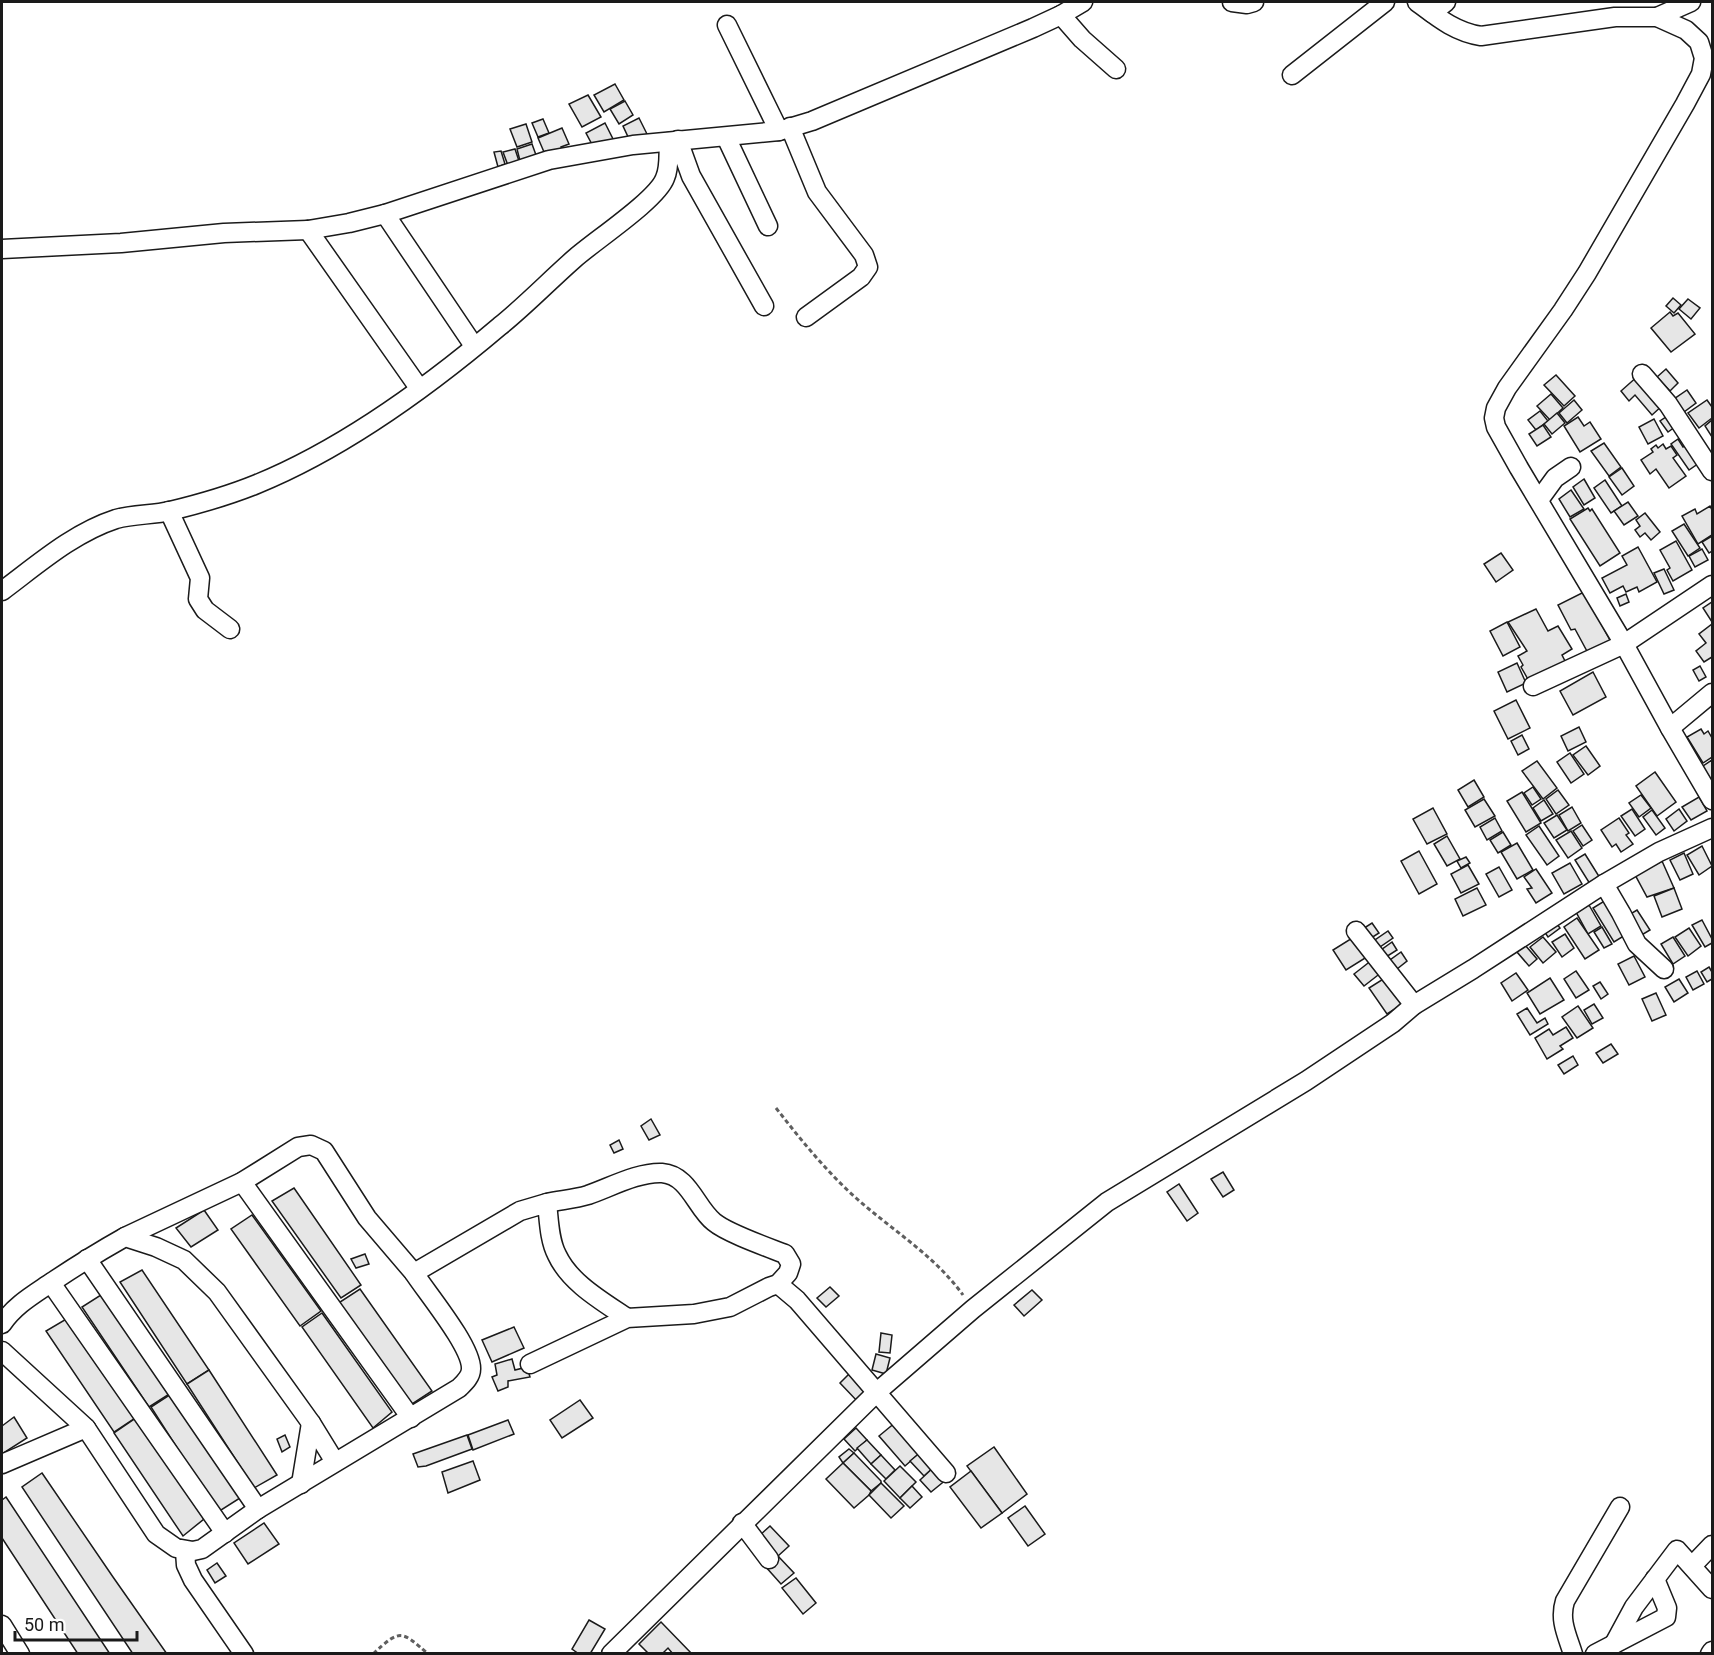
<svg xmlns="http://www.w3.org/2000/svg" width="1714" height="1655" viewBox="0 0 1714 1655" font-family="Roboto,sans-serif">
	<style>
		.building { fill: #e6e6e6; stroke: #1a1a1a; stroke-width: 1.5 }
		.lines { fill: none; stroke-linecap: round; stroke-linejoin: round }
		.minor-casing { stroke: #1a1a1a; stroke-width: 21 }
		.path { stroke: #5f5f5f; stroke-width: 3; stroke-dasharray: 4.5 3; stroke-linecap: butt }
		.minor { stroke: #fff; stroke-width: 18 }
	</style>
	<rect width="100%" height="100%" fill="#fff"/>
	<g class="building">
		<polygon points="615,84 624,100 604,112 594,95"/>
		<polygon points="588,95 601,117 582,127 569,104"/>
		<polygon points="625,101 633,115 619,124 610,109"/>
		<polygon points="639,118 647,134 630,141 623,126"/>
		<polygon points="543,119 549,133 538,137 532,123"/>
		<polygon points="605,123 614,141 595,150 586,133"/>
		<polygon points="526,124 532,142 517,147 510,129"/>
		<polygon points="562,128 569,144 561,147 563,152 547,159 538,138"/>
		<polygon points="532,144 536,155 520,161 517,149"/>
		<polygon points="515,149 521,167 510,171 503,152"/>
		<polygon points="501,151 505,164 498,167 494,152"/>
		<polygon points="1673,298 1681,305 1674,313 1666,306"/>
		<polygon points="1688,299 1700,308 1691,319 1679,309"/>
		<polygon points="1670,312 1673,316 1678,313 1695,334 1671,352 1651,328"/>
		<polygon points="1666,369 1678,383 1670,391 1657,377"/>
		<polygon points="1556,375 1575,396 1564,406 1544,385"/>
		<polygon points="1639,375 1664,404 1652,415 1635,395 1629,401 1621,391"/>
		<polygon points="1687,390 1696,403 1684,412 1674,399"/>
		<polygon points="1551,394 1563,408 1550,420 1537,406"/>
		<polygon points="1574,400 1582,410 1567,423 1559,413"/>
		<polygon points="1707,400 1712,407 1712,418 1699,428 1688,413"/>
		<polygon points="1540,411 1548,421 1536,430 1528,420"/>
		<polygon points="1557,413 1565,423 1552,434 1544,424"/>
		<polygon points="1672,413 1679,424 1668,432 1660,421"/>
		<polygon points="1578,417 1584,426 1590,422 1601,439 1580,452 1564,426"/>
		<polygon points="1654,419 1663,436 1648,444 1639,427"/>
		<polygon points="1712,420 1712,437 1705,426"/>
		<polygon points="1543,425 1551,437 1537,446 1529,434"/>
		<polygon points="1678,439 1683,447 1690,443 1702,461 1689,470 1671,444"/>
		<polygon points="1604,443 1621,467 1609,476 1591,451"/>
		<polygon points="1663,444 1666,449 1671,446 1677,455 1673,458 1686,476 1669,488 1656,469 1650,474 1641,460 1653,452 1651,449 1656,445 1658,448"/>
		<polygon points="1622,468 1634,486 1622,495 1609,477"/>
		<polygon points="1584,479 1595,498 1584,505 1573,487"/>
		<polygon points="1605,480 1622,506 1611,513 1594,488"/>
		<polygon points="1571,490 1584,509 1570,517 1559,499"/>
		<polygon points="1628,502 1638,516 1624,525 1614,511"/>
		<polygon points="1710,506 1712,510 1712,535 1698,544 1682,516 1695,509 1697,514"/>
		<polygon points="1588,508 1590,511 1592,509 1620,553 1600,566 1570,519"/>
		<polygon points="1645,513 1660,532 1651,540 1645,533 1640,537 1635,530 1640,526 1636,520"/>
		<polygon points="1684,524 1700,548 1688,556 1672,531"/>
		<polygon points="1712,536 1712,551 1709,553 1702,542"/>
		<polygon points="1676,541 1692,570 1673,581 1667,570 1670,568 1660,550"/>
		<polygon points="1638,547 1657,582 1639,592 1637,587 1626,592 1623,586 1610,593 1602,578 1627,565 1622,556"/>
		<polygon points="1702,549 1708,560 1695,567 1689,556"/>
		<polygon points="1501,553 1513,570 1496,582 1484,564"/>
		<polygon points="1664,569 1674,590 1664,594 1654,573"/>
		<polygon points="1584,592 1611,642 1588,653 1575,629 1571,630 1558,605"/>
		<polygon points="1626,594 1629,602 1620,606 1617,598"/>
		<polygon points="1712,602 1712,622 1703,608"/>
		<polygon points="1536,609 1548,631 1558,626 1572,649 1562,655 1566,663 1529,681 1521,667 1523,665 1518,656 1527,651 1508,622"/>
		<polygon points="1507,622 1520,647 1503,656 1490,631"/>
		<polygon points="1712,624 1712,657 1704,662 1696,651 1706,643 1699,634"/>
		<polygon points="1517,663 1526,683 1507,692 1498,672"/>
		<polygon points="1700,666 1706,677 1699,681 1693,670"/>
		<polygon points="1593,672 1606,697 1573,715 1560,691"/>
		<polygon points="1516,700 1530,728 1508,739 1494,711"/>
		<polygon points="1579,727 1586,742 1568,751 1561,736"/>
		<polygon points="1701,729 1704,734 1708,731 1712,738 1712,757 1703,763 1687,737"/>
		<polygon points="1522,735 1529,749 1518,755 1511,741"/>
		<polygon points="1586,746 1600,766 1588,775 1573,755"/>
		<polygon points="1570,753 1584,774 1571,783 1557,762"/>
		<polygon points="1712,760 1712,787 1700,768"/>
		<polygon points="1537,761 1557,788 1543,799 1522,771"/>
		<polygon points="1655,772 1676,802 1657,816 1636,786"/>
		<polygon points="1474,780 1484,797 1468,807 1458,790"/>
		<polygon points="1533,787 1541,799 1532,805 1524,793"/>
		<polygon points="1558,790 1569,805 1556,814 1546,799"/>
		<polygon points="1522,792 1541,823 1526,832 1507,801"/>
		<polygon points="1641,795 1651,808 1639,817 1629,803"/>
		<polygon points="1699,797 1707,811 1691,820 1682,807"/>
		<polygon points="1484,799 1495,816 1475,827 1465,810"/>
		<polygon points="1544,800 1553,814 1541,821 1533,808"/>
		<polygon points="1572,807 1581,823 1568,831 1559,815"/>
		<polygon points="1433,808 1447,834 1427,844 1413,819"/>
		<polygon points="1632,809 1645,829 1635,836 1621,816"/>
		<polygon points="1679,809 1687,821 1674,831 1666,819"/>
		<polygon points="1652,810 1665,828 1656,835 1643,817"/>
		<polygon points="1557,815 1567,830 1554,838 1544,823"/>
		<polygon points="1495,818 1502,831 1487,840 1480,827"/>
		<polygon points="1619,818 1629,833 1626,835 1633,844 1621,852 1616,844 1612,847 1601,830"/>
		<polygon points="1582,825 1592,840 1583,846 1573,831"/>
		<polygon points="1539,826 1559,856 1547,865 1526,835"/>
		<polygon points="1571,831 1582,848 1568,858 1556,840"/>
		<polygon points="1503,832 1511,845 1498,853 1490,840"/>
		<polygon points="1447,836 1460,859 1447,866 1434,844"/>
		<polygon points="1517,843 1533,870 1517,879 1501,852"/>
		<polygon points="1702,846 1712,866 1699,875 1687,855"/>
		<polygon points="1419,851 1437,884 1419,894 1401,861"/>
		<polygon points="1684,853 1693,874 1680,880 1670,860"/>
		<polygon points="1585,854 1600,878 1590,884 1575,860"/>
		<polygon points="1466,857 1470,863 1461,868 1457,861"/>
		<polygon points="1653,861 1655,865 1662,861 1674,888 1647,897 1633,871"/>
		<polygon points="1570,863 1582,884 1564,894 1552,873"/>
		<polygon points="1468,865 1479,884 1461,893 1451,874"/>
		<polygon points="1499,867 1512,890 1499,897 1486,874"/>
		<polygon points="1536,869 1552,893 1536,903 1527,889 1532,888 1524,877"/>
		<polygon points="1477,888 1486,905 1463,916 1455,899"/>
		<polygon points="1674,888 1682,909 1662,917 1654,896"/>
		<polygon points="1606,900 1627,934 1614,942 1593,908"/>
		<polygon points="1589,905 1601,926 1588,934 1576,912"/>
		<polygon points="1637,910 1650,930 1640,936 1627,916"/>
		<polygon points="1577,918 1599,950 1585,959 1564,927"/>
		<polygon points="1554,920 1560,928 1548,937 1542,928"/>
		<polygon points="1702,920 1712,939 1712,943 1705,947 1692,925"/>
		<polygon points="1372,923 1379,933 1368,940 1361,930"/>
		<polygon points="1602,927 1612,944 1604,948 1594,932"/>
		<polygon points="1689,928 1701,946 1688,956 1675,937"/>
		<polygon points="1388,931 1393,938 1377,949 1372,942"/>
		<polygon points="1565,934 1574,948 1562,957 1552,942"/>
		<polygon points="1357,935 1370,955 1346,970 1333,950"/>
		<polygon points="1543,937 1556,952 1543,963 1530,947"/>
		<polygon points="1673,937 1685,956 1673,964 1661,944"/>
		<polygon points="1392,942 1397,950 1386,957 1381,950"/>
		<polygon points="1525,945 1537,959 1529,966 1517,952"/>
		<polygon points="1401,952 1407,961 1397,969 1390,960"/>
		<polygon points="1634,956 1645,977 1629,985 1618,964"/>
		<polygon points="1372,960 1382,972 1364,986 1354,974"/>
		<polygon points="1709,967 1712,972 1712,979 1707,982 1701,972"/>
		<polygon points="1576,971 1589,990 1576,998 1564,979"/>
		<polygon points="1697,971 1704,984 1693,990 1686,977"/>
		<polygon points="1516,973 1528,990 1512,1001 1501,983"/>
		<polygon points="1388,976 1406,1002 1387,1014 1369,988"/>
		<polygon points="1550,978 1564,1000 1540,1014 1527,993"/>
		<polygon points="1679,979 1688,993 1674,1002 1665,987"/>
		<polygon points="1600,982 1608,994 1601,999 1593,986"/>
		<polygon points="1656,993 1666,1015 1652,1021 1642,999"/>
		<polygon points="1594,1004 1603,1018 1592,1024 1584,1010"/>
		<polygon points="1578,1006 1593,1028 1577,1038 1562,1017"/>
		<polygon points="1527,1008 1537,1023 1545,1018 1548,1024 1530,1035 1517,1014"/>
		<polygon points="1566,1027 1573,1038 1560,1046 1563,1049 1547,1059 1535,1038 1549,1029 1553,1035"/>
		<polygon points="1611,1044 1618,1054 1603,1063 1596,1053"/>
		<polygon points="1573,1056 1578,1065 1564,1074 1558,1065"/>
		<polygon points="651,1119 660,1135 649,1140 641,1126"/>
		<polygon points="619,1140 623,1149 614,1153 610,1145"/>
		<polygon points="1223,1172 1234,1190 1223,1197 1211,1179"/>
		<polygon points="1179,1184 1198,1213 1187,1221 1167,1192"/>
		<polygon points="294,1188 361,1285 341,1298 272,1201"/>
		<polygon points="204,1210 218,1230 191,1247 176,1228"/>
		<polygon points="252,1215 321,1311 300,1326 231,1229"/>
		<polygon points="365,1254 369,1264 356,1268 351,1259"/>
		<polygon points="142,1270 209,1370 187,1384 120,1282"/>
		<polygon points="830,1287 839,1296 826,1307 817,1298"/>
		<polygon points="360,1289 432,1391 409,1406 337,1304"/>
		<polygon points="1032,1290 1042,1300 1024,1316 1014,1305"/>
		<polygon points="104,1293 171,1393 149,1407 82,1307"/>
		<polygon points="322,1313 392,1412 373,1428 302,1327"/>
		<polygon points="68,1318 135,1418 114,1432 46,1331"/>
		<polygon points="514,1327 524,1348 492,1362 482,1340"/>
		<polygon points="881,1333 892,1335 890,1353 879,1352"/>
		<polygon points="876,1354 890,1358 886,1374 872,1370"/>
		<polygon points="512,1359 515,1370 527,1367 530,1377 508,1381 508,1387 498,1391 492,1377 497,1375 495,1364"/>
		<polygon points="209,1370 277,1475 254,1488 187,1384"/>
		<polygon points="850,1373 868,1391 858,1402 840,1383"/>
		<polygon points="171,1394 240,1498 218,1512 151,1407"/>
		<polygon points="580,1400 593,1418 562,1438 550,1420"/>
		<polygon points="14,1417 27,1438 2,1454 2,1426"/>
		<polygon points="136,1418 204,1519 183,1536 114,1433"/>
		<polygon points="508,1420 514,1434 473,1450 468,1435"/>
		<polygon points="896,1422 922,1451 905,1466 879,1436"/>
		<polygon points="856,1428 867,1440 855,1451 844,1439"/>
		<polygon points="285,1435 290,1447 282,1452 277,1439"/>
		<polygon points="467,1435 472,1449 426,1466 418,1467 413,1454"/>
		<polygon points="867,1440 881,1455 871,1464 857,1448"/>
		<polygon points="994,1447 1027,1494 1002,1513 967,1466"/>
		<polygon points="849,1449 854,1453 843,1463 839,1457"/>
		<polygon points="922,1451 935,1466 924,1476 910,1461"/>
		<polygon points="854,1453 881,1481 881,1483 871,1491 843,1463"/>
		<polygon points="881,1455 895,1470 886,1479 871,1464"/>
		<polygon points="473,1461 480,1480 448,1493 442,1472"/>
		<polygon points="843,1463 871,1491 869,1495 854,1508 826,1479"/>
		<polygon points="900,1466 916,1482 900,1498 884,1481"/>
		<polygon points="935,1466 947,1479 931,1492 920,1480"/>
		<polygon points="971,1471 1002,1513 981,1528 950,1487"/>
		<polygon points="42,1473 113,1577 167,1654 133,1654 22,1487"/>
		<polygon points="881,1483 904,1506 891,1518 869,1495"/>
		<polygon points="912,1486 922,1497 910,1508 900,1498"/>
		<polygon points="6,1497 110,1654 78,1654 2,1538 2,1500"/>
		<polygon points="1025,1506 1045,1534 1028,1546 1008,1518"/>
		<polygon points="264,1523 279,1544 248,1564 234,1543"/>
		<polygon points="770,1526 789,1546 778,1556 759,1536"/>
		<polygon points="778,1556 794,1573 781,1584 765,1566"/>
		<polygon points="217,1563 226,1576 215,1583 207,1570"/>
		<polygon points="796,1578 816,1603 803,1614 782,1588"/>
		<polygon points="589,1620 605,1629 590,1654 579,1654 572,1649"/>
		<polygon points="661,1622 692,1654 673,1654 668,1648 662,1654 649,1654 639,1644"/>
	</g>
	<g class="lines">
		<g class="minor-casing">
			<g id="minor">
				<polyline points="1232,2 1247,4 1254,2"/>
				<path d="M1417 2C1437 17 1455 32 1481 36L1615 17H1657L1686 30 1699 42 1704 58 1701 74 1685 104 1587 273 1563 310 1507 388 1496 408 1494 418 1496 427 1519 468 1624 644 1670 728 1712 800"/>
				<polyline points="1432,13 1446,2"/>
				<polyline points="1061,15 1082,39 1116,69"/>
				<polyline points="1657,17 1691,2"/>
				<polyline points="727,25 779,131"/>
				<polyline points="1292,75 1385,2"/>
				<polyline points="790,127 817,192 864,255 868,267 861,277 806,317"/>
				<polyline points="726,137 768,226"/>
				<polyline points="678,140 691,176 764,306"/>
				<polyline points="385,214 474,346"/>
				<polyline points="308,230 419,388"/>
				<polyline points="2,249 121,243 224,233 308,230 349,223 385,214 549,160 633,145 779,131 812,121 1033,28 1061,15 1083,2"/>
				<polyline points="1642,374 1668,404 1712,471"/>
				<polyline points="1539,500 1555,478 1571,467"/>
				<polyline points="169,511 200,578 198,599 205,610 230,629"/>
				<path d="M2 591C37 565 73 533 116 519 134 514 153 515 170 511 199 504 230 495 257 484 345 448 428 387 500 326 526 305 549 281 574 259 594 241 657 200 665 178 670 167 668 153 669 142"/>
				<polyline points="1533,686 1624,644 1712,585"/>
				<polyline points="1670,728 1712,693"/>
				<polyline points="1604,884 1621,913 1637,944 1664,969"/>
				<polyline points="1356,931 1414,1005"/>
				<polyline points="242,1182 411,1418"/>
				<path d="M125 1237 242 1182 298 1147 311 1145 324 1151 367 1218 414 1273 520 1211 547 1203C549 1219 549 1240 557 1255 570 1283 602 1301 627 1318"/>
				<polyline points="87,1259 258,1509"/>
				<polyline points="51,1283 225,1533"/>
				<polyline points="778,1284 797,1300 946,1473"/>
				<path d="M2 1324C15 1305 33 1295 52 1282 76 1266 100 1251 125 1237L156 1247 184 1260 217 1292 311 1423 335 1462"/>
				<path d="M2 1351 86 1428 156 1534 176 1548 193 1551 202 1549 258 1509 459 1388C464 1383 471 1377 471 1369 472 1347 427 1293 414 1273"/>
				<path d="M530 1364 627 1318 694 1314 730 1307 769 1287 778 1284 788 1273 791 1264 785 1254C767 1247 727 1233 714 1222 696 1208 689 1175 662 1173 638 1172 611 1187 588 1195 575 1199 561 1200 547 1203"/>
				<polyline points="2,1464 86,1428"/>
				<polyline points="301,1484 311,1423"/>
				<polyline points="742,1523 769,1559"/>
				<polyline points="185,1551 186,1565 193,1580 244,1654"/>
				<polyline points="1692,1566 1712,1545"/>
				<polyline points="2,1625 20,1654"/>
				<polyline points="1614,1644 1634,1607 1677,1550 1712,1589"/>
				<polyline points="611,1654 877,1392 973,1309 1107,1202 1306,1081 1393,1023 1414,1005 1473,969 1604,884 1659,852 1712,828"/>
				<path d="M1573 1654C1567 1635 1559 1620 1565 1601L1620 1507"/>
				<polyline points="1595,1654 1666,1617 1667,1608 1655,1579"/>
				<polyline points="1710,1654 1712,1651"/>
			</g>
		</g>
		<g class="path">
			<path d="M776 1108C801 1140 826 1171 856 1198 892 1230 935 1256 963 1295"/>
			<path d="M373 1654C400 1629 401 1630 428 1654"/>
		</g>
		<use href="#minor" class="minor"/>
	</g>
	<rect width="1714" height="1655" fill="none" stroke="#1a1a1a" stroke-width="6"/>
	<path d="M15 1631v9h122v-9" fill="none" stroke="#1a1a1a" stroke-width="3"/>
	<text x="24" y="1631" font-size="18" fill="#1a1a1a" stroke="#ffffff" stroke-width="4.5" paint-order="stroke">50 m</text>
</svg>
